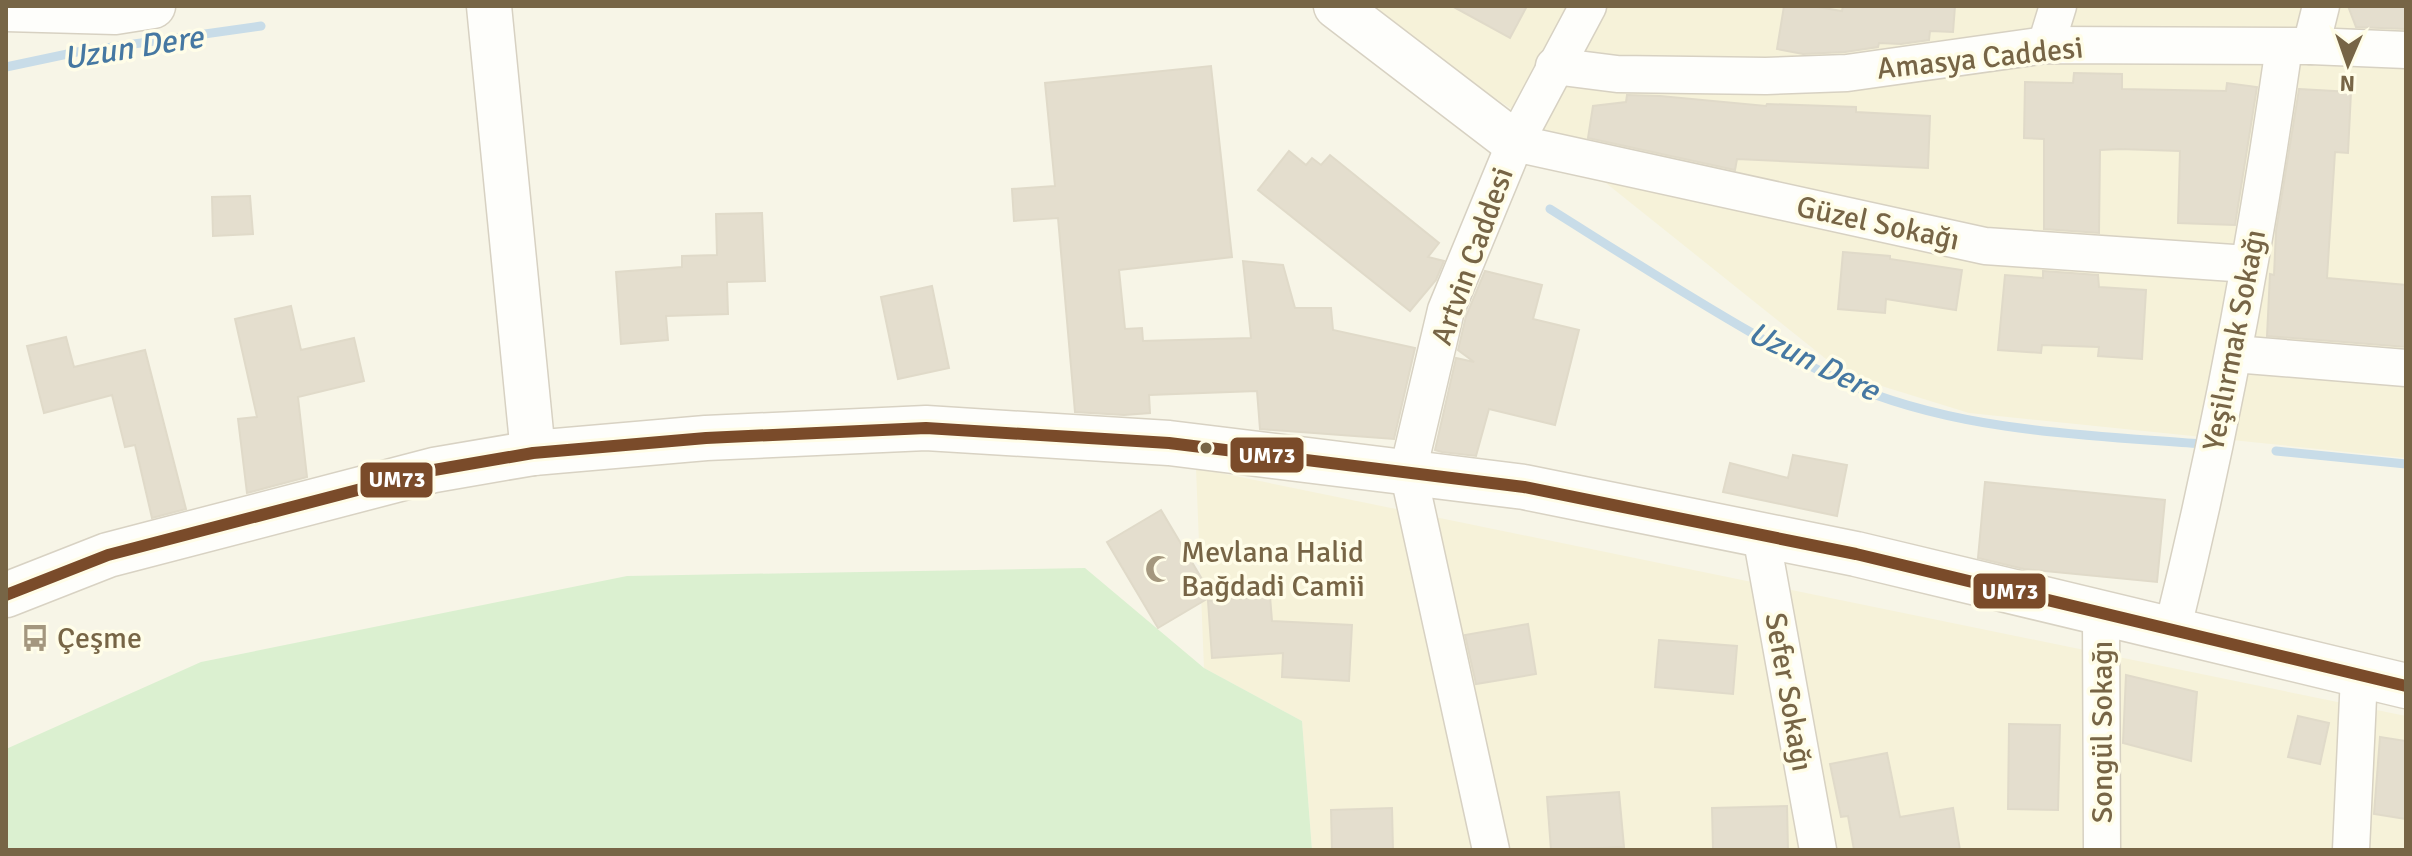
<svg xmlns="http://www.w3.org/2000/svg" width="2412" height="856" viewBox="0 0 2412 856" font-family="Signika,sans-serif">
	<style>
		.residential { fill: #f6f2d9 }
		.green { fill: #dbf0d0 }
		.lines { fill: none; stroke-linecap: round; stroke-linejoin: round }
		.stream { stroke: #c8dce8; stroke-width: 9 }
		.building { fill: #e4dece; stroke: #e0dac9; stroke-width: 2 }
		.minor-casing { stroke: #d7d1c2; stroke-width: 39 }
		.tertiary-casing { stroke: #d7d1c2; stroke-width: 47 }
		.secondary-casing { stroke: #d8d2c3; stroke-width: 47 }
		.minor { stroke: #fefefb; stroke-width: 36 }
		.tertiary { stroke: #fefefb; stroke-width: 44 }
		.secondary { stroke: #fefefb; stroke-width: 44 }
		.bus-1-casing { stroke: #fffde8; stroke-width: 18 }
		.bus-1 { stroke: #7a4b2a; stroke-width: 12 }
		.bus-dot { fill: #776546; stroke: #fffde8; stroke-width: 3 }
		.labels { text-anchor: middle; stroke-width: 7; stroke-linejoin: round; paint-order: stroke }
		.street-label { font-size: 30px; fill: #776546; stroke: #fffde8 }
		.poi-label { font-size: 30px; fill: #776546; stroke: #fffde8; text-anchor: start }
		.water-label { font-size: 32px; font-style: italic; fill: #4678a2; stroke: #fffde8 }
		.line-badge { stroke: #fffde8; stroke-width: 3 }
		.badge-label { font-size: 22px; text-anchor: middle; font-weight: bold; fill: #fff }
	</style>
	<rect width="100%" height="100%" fill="#f7f5e7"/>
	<g class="residential">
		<polygon points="1353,6 2406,6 2406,458 1969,413 1846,375 1521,115"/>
		<polygon points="1196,468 2406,716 2406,850 1312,850 1302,721 1204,668"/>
	</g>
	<polygon class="green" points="1085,568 1204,668 1302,721 1312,850 6,850 6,749 201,662 627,576"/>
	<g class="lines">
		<g class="stream">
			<polyline points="6,67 77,52 261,26"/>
			<path d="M1550 209C1617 251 1684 294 1752 333 1787 354 1822 374 1860 389 1968 432 2087 435 2201 444"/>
			<polyline points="2276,451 2406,464"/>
		</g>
	</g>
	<g class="building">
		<polygon points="1452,6 1527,6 1510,38"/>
		<polygon points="1784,6 1811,6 1842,11 1843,6 1955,6 1953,32 1930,31 1929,40 1901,44 1879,43 1878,47 1845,52 1803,54 1777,49"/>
		<polygon points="2348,6 2406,6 2406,29 2356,27"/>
		<polygon points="1211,66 1232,257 1119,270 1125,329 1142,328 1143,341 1251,338 1243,261 1283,265 1295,308 1331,308 1333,330 1415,348 1394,439 1260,429 1257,391 1149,395 1150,413 1124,415 1075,412 1058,218 1014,221 1012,189 1055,186 1045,83"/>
		<polygon points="2074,73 2122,74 2122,89 2226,91 2227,83 2257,87 2235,225 2178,223 2180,151 2120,149 2100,150 2099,233 2044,229 2044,139 2024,138 2025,82 2073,83"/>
		<polygon points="2299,89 2351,92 2348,153 2335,152 2327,278 2406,285 2406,347 2267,336 2270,274 2274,275 2276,231"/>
		<polygon points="1627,95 1660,96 1766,106 1767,104 1856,107 1856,112 1930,116 1928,168 1737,159 1735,170 1588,138 1593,106 1626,102"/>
		<polygon points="1289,151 1306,165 1312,158 1321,165 1330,155 1439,243 1428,257 1444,261 1436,280 1410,311 1258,190"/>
		<polygon points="250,196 253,234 213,236 212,197"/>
		<polygon points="762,213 765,281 727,282 728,314 666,316 668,340 621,344 616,272 682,267 682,256 717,255 716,214"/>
		<polygon points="1843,252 1890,256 1890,259 1962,270 1956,310 1886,299 1885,313 1838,309"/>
		<polygon points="1485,271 1542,285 1533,319 1579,330 1555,425 1489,409 1476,456 1442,452 1435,450 1456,358 1474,362 1458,350 1466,316"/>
		<polygon points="2043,271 2098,275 2099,287 2146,290 2142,359 2098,356 2099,347 2042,345 2041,353 1998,350 2005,275 2043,278"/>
		<polygon points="932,286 949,368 898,379 881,297"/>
		<polygon points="291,306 301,350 354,338 364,381 298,397 307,477 247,493 238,419 257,417 235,319"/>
		<polygon points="66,337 74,367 145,350 186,509 152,518 135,445 125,447 112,395 44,413 27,346"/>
		<polygon points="1793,455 1847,465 1837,516 1723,492 1730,463 1788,478"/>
		<polygon points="1985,482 2165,500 2157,582 2024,569 1978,558"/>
		<polygon points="1161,510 1212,596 1158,628 1107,542"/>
		<polygon points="1270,596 1272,621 1352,625 1349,681 1282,677 1283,653 1212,658 1208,601"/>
		<polygon points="1528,624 1536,674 1476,684 1465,635"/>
		<polygon points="1659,640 1737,646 1733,694 1655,687"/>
		<polygon points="2126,675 2197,692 2191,761 2123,743"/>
		<polygon points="2298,716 2329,723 2320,764 2288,757"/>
		<polygon points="2009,724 2060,725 2058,810 2008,809"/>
		<polygon points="2380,737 2406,741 2406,819 2374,814"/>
		<polygon points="1887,753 1900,817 1953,808 1960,850 1854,850 1848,816 1841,817 1830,764"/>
		<polygon points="1619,792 1624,847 1551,850 1547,797"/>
		<polygon points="1787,806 1788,850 1713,850 1712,808"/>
		<polygon points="1392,808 1393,850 1332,850 1331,810"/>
	</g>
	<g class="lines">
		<g class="minor-casing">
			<g id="minor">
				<polyline points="2046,45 2058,6"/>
				<polyline points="2311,46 2321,6"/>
				<polyline points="1554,66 1617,74 1766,76 1847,73 2046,45 2311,46 2406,50"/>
				<polyline points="1515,143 1985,246 2248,264"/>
				<polyline points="2234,354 2406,368"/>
				<polyline points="1761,535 1818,850"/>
				<polyline points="2101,613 2102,850"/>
				<path d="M2172 631C2220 438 2256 243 2284 47"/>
				<polyline points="1491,850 1408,471 1446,310 1515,143 1588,6"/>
				<polyline points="2351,850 2359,676"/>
			</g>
		</g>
		<g class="tertiary-casing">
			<g id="tertiary">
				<polyline points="489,6 533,453"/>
				<polyline points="1336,6 1515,143"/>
				<polyline points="6,9 115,12 153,6"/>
			</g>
		</g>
		<g class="secondary-casing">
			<polyline id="secondary" points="6,595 108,555 434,470 533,453 706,438 926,428 1169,443 1524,487 1856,554 2406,686"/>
		</g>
		<use href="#minor" class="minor"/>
		<use href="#tertiary" class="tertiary"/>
		<use href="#secondary" class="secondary"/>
		<g class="bus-1-casing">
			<polyline id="bus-1" points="6,595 108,555 434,470 533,453 706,438 926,428 1169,443 1524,487 1856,554 2406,686"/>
		</g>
		<use href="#bus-1" class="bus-1"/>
	</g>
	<defs>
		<g id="mosque-bare" transform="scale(2.16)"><path d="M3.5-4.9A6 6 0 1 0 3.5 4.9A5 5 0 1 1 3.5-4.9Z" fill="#a4977e" stroke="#fffde8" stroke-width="2.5" paint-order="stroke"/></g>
		<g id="bus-bare" transform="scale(2.16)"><path d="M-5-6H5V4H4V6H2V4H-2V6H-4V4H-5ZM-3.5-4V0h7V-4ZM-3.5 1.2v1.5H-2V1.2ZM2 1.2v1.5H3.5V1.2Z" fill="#a4977e" stroke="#fffde8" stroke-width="2.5" paint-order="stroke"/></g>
	</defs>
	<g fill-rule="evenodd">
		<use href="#mosque-bare" x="1159" y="569"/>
		<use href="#bus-bare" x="35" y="638"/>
	</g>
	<circle class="bus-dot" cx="1206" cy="448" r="7"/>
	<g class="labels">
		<g class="street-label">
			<text transform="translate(1980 58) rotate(-6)" y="10">Amasya Caddesi</text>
			<text transform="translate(1878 223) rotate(12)" y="10">Güzel Sokağı</text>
			<text transform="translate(1472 256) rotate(-70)" y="10">Artvin Caddesi</text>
			<text transform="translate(2234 340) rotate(-79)" y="10">Yeşilırmak Sokağı</text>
			<text transform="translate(1789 692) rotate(80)" y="10">Sefer Sokağı</text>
			<text transform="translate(2102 732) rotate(-90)" y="10">Songül Sokağı</text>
		</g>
		<g class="poi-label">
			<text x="1181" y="562">Mevlana Halid<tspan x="1181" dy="34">Bağdadi Camii</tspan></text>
			<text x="57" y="648">Çeşme</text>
		</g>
		<g class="water-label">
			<text transform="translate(133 47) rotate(-9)" y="11">Uzun Dere</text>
			<text transform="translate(1814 361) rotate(26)" y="11">Uzun Dere</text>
		</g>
	</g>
	<g class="line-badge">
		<rect x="1229" y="436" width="76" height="38" rx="8" fill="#7a4b2a"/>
		<rect x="359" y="461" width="75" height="38" rx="8" fill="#7a4b2a"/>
		<rect x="1972" y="572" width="75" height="38" rx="8" fill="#7a4b2a"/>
	</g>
	<g class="badge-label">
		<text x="1267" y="463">UM73</text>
		<text x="397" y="487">UM73</text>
		<text x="2010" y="599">UM73</text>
	</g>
	<rect width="2412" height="856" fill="none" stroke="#776546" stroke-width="16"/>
	<g transform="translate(2348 64) rotate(182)" stroke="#fffde8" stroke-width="6" paint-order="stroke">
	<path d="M0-6L14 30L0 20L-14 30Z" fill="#776546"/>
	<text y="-12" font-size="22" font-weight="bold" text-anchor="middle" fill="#776546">N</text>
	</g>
</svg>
